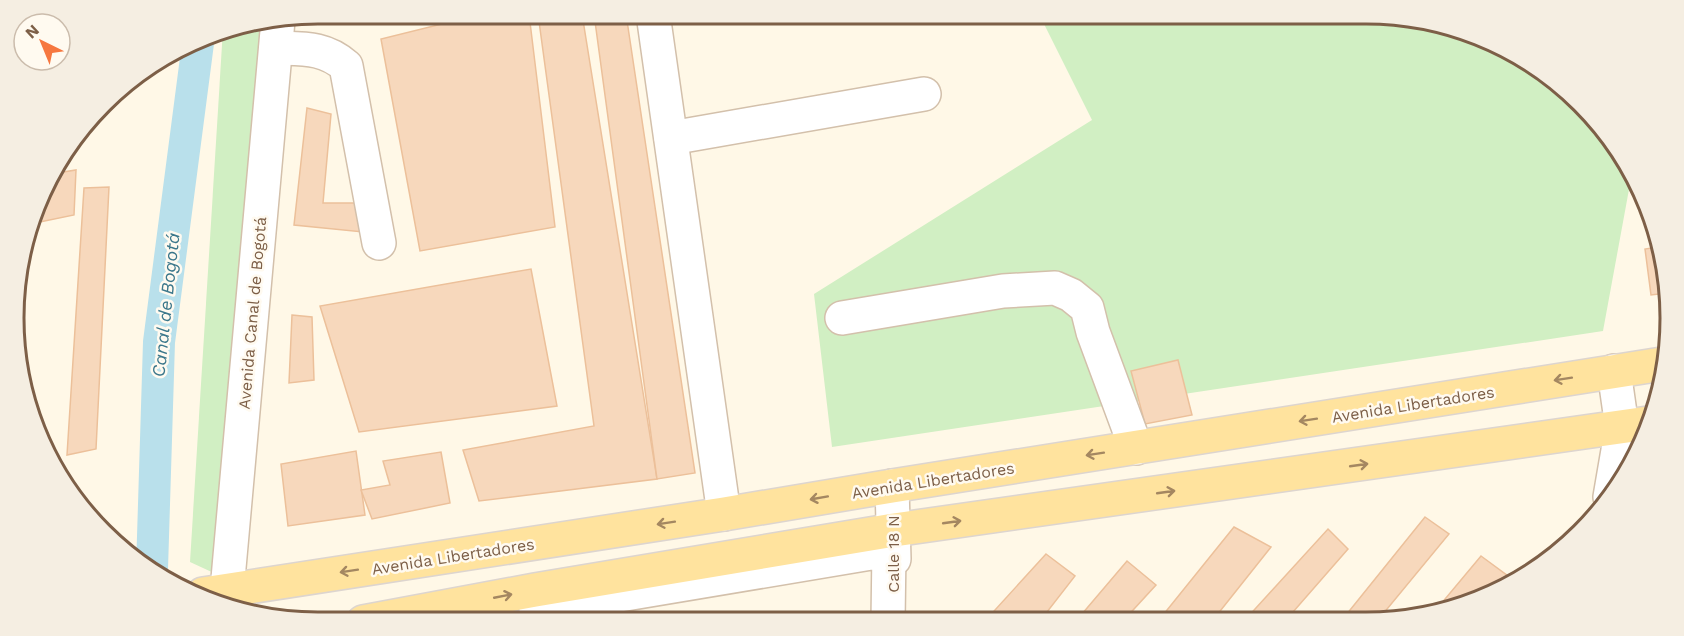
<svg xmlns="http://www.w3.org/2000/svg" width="1684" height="636" viewBox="0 0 1684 636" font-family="'Work Sans',sans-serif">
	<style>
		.green { fill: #d1efc3 }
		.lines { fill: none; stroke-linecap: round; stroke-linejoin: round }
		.canal { stroke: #b9e0eb; stroke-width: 32 }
		.building { fill: #f7d8bc; stroke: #ecc09a; stroke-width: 1.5 }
		.minor-casing { stroke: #d3c0ab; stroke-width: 36 }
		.major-casing { stroke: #ddd5cf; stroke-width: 36 }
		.minor { stroke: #fff; stroke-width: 33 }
		.major { stroke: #ffe39e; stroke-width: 33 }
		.oneway { stroke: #a48761 }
		.labels { text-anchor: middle; stroke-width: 5; stroke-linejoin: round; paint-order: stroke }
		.street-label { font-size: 16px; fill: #7d5f47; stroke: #fffaf0 }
		.water-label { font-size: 18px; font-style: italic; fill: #3b778b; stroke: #fffaf0 }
		.rim { fill: none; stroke: #7d5f47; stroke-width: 3 }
	</style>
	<rect width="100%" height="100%" fill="#fff8e7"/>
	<g class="green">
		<polygon points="1039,14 1366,14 1445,24 1552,77 1630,166 1632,173 1603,331 832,447 814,294 1092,120"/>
		<polygon points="265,22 216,574 190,562 223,29"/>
	</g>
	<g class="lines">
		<polyline class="canal" points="152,569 159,342 198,43"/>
	</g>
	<g class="building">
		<polygon points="482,14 529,14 555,227 420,251 381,39"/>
		<polygon points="538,14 582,14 657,479 479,501 463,450 594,426"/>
		<polygon points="594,14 626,14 695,473 657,479"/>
		<polygon points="307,108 331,114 323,203 358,203 363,232 294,225"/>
		<polygon points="76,170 74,215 35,223 51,174"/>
		<polygon points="109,187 96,449 67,455 84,188"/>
		<polygon points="1657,247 1668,279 1667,293 1651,295 1645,249"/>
		<polygon points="531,269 557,406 359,432 320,306"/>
		<polygon points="292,315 312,317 314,380 289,383"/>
		<polygon points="1178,360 1192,415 1145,424 1131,371"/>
		<polygon points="356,451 365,515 288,526 281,464"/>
		<polygon points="441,452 450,503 372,519 361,490 390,485 383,461"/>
		<polygon points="1425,517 1449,534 1378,620 1342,620"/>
		<polygon points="1234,527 1271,547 1213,620 1159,620"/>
		<polygon points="1328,529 1348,549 1286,620 1245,620"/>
		<polygon points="1046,554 1075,576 1040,621 985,621"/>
		<polygon points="1481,556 1508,576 1493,594 1435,611"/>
		<polygon points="1127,561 1156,585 1123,621 1076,621"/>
	</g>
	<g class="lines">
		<g class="minor-casing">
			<g id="minor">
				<polyline points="653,14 724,514"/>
				<path d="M276 48C304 49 324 47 346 66L379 243"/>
				<polyline points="671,138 924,94"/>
				<polyline points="842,318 1003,291 1055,288 1071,295 1087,308 1093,332 1136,448"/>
				<polyline points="892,486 894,559"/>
				<polyline points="1610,497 1622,427 1614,371"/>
				<polyline points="227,590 278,20"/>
				<polyline points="536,609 889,550 888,621"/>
			</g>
		</g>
		<g class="major-casing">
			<g id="major">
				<polyline points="203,594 724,514 892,486 1662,364"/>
				<polyline points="363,622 535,590 894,530 1648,423"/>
			</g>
		</g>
		<use href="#minor" class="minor"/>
		<use href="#major" class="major"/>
	</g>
	<defs><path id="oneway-shaft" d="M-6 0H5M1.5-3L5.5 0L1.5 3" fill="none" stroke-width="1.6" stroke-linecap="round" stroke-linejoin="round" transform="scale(1.5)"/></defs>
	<g class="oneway">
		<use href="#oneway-shaft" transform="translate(1563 379) rotate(171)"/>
		<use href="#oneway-shaft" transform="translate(1308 420) rotate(171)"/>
		<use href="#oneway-shaft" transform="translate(1095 454) rotate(171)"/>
		<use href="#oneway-shaft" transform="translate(1359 465) rotate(-8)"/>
		<use href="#oneway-shaft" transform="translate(1166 492) rotate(-8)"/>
		<use href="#oneway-shaft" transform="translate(819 498) rotate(170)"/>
		<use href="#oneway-shaft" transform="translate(952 522) rotate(-8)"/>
		<use href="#oneway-shaft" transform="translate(666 523) rotate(171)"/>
		<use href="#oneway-shaft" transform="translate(349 571) rotate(171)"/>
		<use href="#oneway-shaft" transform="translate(503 596) rotate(-11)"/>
	</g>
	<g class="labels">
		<g class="street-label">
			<text transform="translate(252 313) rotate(-85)" y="6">Avenida Canal de Bogotá</text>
			<text transform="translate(1413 404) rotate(-9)" y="6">Avenida Libertadores</text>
			<text transform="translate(933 480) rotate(-9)" y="6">Avenida Libertadores</text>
			<text transform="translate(893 554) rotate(-90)" y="6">Calle 18 N</text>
			<text transform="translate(453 556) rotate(-9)" y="6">Avenida Libertadores</text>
		</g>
		<g class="water-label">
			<text transform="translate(166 305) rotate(-84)" y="6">Canal de Bogotá</text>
		</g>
	</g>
	<path d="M0 0H1684V636H0ZM318 24H1366A294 294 0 0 1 1660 318V318A294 294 0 0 1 1366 612H318A294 294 0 0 1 24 318V318A294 294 0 0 1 318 24Z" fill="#f5eee2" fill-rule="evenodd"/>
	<path class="rim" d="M318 24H1366A294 294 0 0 1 1660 318V318A294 294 0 0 1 1366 612H318A294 294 0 0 1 24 318V318A294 294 0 0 1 318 24Z"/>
	<g transform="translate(42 42) rotate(317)"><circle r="28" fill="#fffaf0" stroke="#cbbcac" stroke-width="1.5"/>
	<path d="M0-4.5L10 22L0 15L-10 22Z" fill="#f6773f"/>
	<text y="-9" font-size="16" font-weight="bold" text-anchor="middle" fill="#7d5f47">N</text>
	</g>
</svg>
